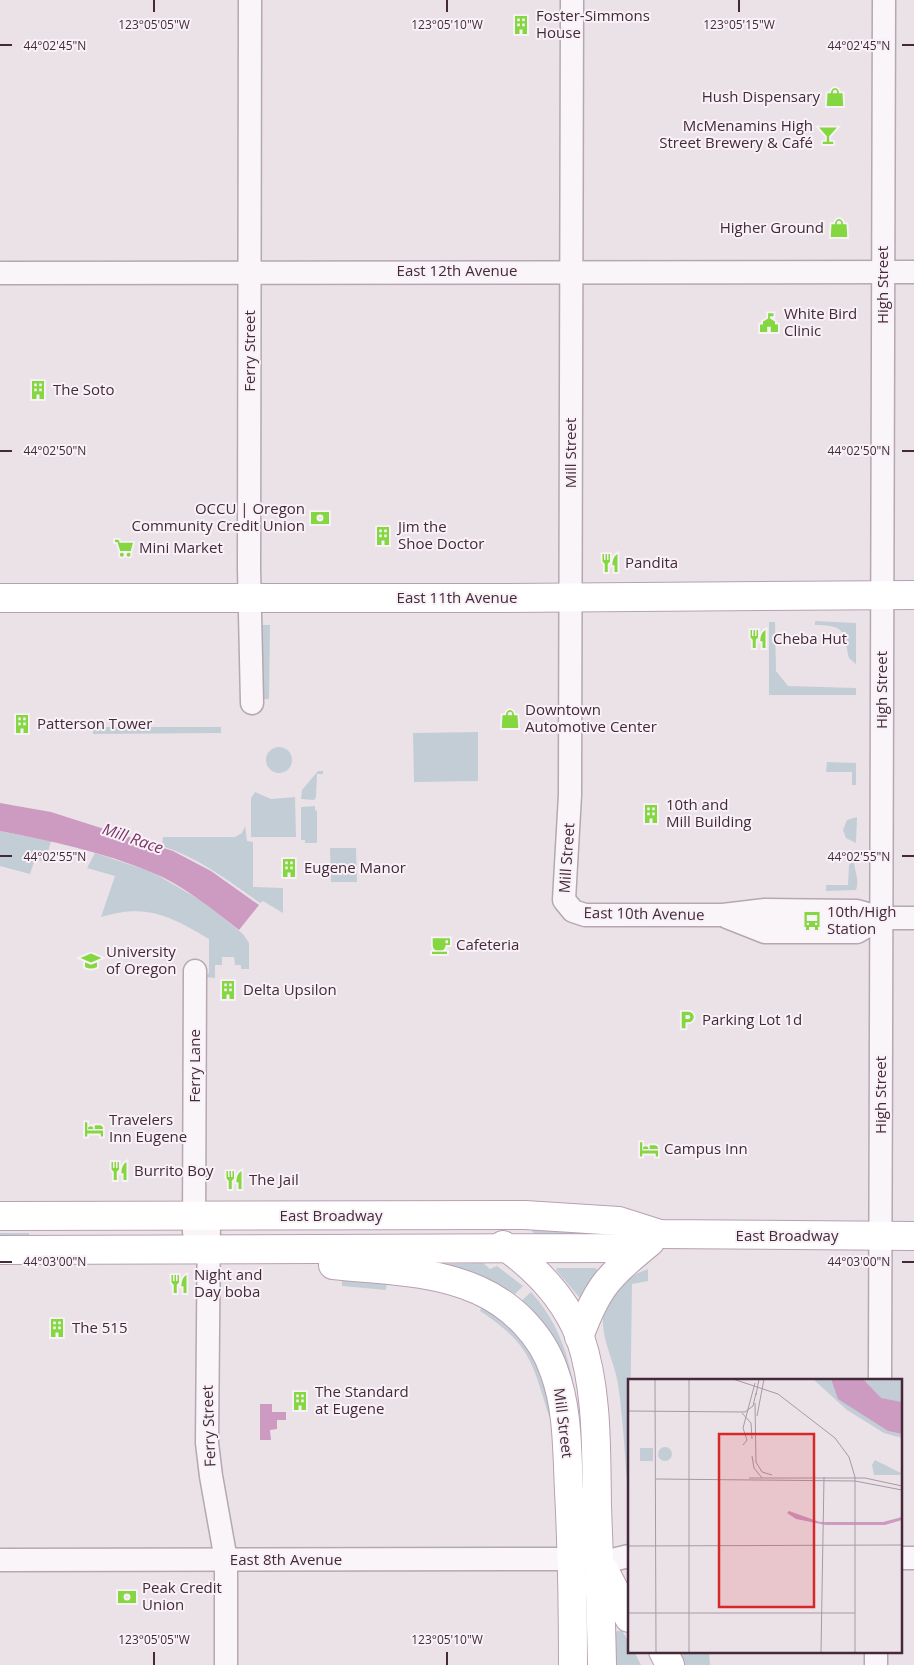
<svg xmlns="http://www.w3.org/2000/svg" width="914" height="1665" viewBox="0 0 914 1665" font-family="'Open Sans',sans-serif">
	<style>
		.green { fill: #c3cdd6 }
		.water { fill: #cd9bc2 }
		.lines { fill: none; stroke-linecap: round; stroke-linejoin: round }
		.minor-casing { stroke: #b6a7b1; stroke-width: 25 }
		.major-casing { stroke: #b8a0b1; stroke-width: 30 }
		.minor { stroke: #f9f5f8; stroke-width: 22 }
		.major { stroke: #fff; stroke-width: 28 }
		.ticks { fill: none; stroke: #45293b; stroke-width: 2 }
		.labels { text-anchor: middle; stroke-width: 4; stroke-linejoin: round; paint-order: stroke }
		.poi-label { font-size: 15px; fill: #45293b; stroke: #f8f2f7; text-anchor: start }
		.street-label { font-size: 15px; fill: #45293b; stroke: #f8f2f7 }
		.water-label { font-size: 16px; font-style: italic; fill: #7c3068; stroke: #f8f2f7 }
		.inset-road { fill: none; stroke: #a998a3; stroke-width: 1 }
		.view { fill: #d62828; fill-opacity: 0.15; stroke: #d62828; stroke-width: 2.5 }
		.inset-edge { fill: none; stroke: #45293b; stroke-width: 2.5 }
		.ticks-label { font-size: 12px; text-anchor: middle; fill: #45293b; stroke: #f8f2f7; stroke-width: 4; stroke-linejoin: round; paint-order: stroke }
	</style>
	<rect width="100%" height="100%" fill="#ebe2e8"/>
	<g class="green">
		<path d="M815 621 856 623V664L849 658C843 633 847 625 815 625Z"/>
		<polygon points="769,622 775,622 776,671 788,686 856,688 856,695 769,695"/>
		<polygon points="262,625 270,625 269,699 261,699"/>
		<polygon points="93,727 221,727 221,733 93,734"/>
		<polygon points="478,732 478,781 414,782 413,733"/>
		<circle cx="279" cy="760" r="13"/>
		<polygon points="827,762 856,763 856,785 852,785 852,772 826,772"/>
		<polygon points="318,771 323,771 323,774 317,774 316,797 314,800 301,799 302,790"/>
		<polygon points="255,792 271,799 295,797 296,837 251,837 251,798"/>
		<polygon points="315,806 315,810 317,811 317,843 305,843 305,840 301,840 301,807"/>
		<polygon points="857,817 856,843 846,838 843,830 847,820"/>
		<path d="M245 826 247 841 253 842V887L283 888V913L263 901 260 903C229 881 199 858 162 846L163 837H235L242 833Z"/>
		<polygon points="0,831 51,841 45,862 35,859 30,874 0,866"/>
		<polygon points="330,848 356,848 357,882 331,882"/>
		<path d="M95 853 152 872 202 901 243 934 249 943V969H241V965H235L234 957H222V965H215V978L205 977 209 973V939C170 916 147 903 101 917L115 876 87 868Z"/>
		<path d="M854 860C854 871 860 880 856 890L826 891V885H848L849 865Z"/>
		<polygon points="531,1230 605,1234 541,1241"/>
		<rect x="0" y="1233" width="29" height="9"/>
		<polygon points="483,1263 490,1269 497,1266 523,1286 515,1294 483,1276 475,1281 420,1265"/>
		<polygon points="557,1268 595,1268 600,1271 586,1286 580,1298 556,1270"/>
		<path d="M648 1269V1281L632 1284 629 1506C625 1466 624 1425 618 1384 615 1363 601 1339 603 1317 606 1295 627 1276 648 1269Z"/>
		<polygon points="342,1278 387,1282 386,1290 342,1286"/>
		<path d="M531 1292C570 1335 576 1388 580 1444L573 1441 517 1305Z"/>
		<path d="M482 1306 501 1317 538 1356 554 1417 549 1416C532 1362 530 1344 480 1311Z"/>
		<polygon points="622,1630 629,1643 629,1651 634,1651 641,1665 616,1665 614,1632"/>
		<polygon points="669,1651 709,1651 710,1665 676,1665"/>
	</g>
	<g class="water">
		<path d="M0 803 51 812 173 851 211 871 259 905 239 930C212 909 183 885 151 872 103 852 51 841 0 831Z"/>
		<polygon points="260,1404 272,1404 272,1412 286,1412 286,1420 277,1420 277,1429 270,1430 271,1440 260,1440"/>
	</g>
	<g class="lines">
		<g class="minor-casing">
			<g id="minor">
				<polyline points="250,0 249,569 252,703"/>
				<polyline points="572,0 570,795 564,900 573,911 585,915 723,915 765,910 857,911 881,918 914,918"/>
				<polyline points="0,273 914,272"/>
				<polyline points="727,917 765,932 857,932 881,918"/>
				<polyline points="209,1217 207,1443 211,1476 226,1560 226,1665"/>
				<polyline points="194,1232 195,971"/>
				<polyline points="880,1380 884,0"/>
				<polyline points="900,1558 914,1558"/>
				<polyline points="0,1560 572,1559"/>
				<polyline points="599,1563 629,1556"/>
				<polyline points="876,1665 876,1651"/>
			</g>
		</g>
		<g class="major-casing">
			<g id="major">
				<polyline points="0,598 494,598 914,595"/>
				<polyline points="0,1216 525,1215 619,1221 660,1234 914,1236"/>
				<path d="M503 1245C537 1269 565 1298 580 1337 598 1390 596 1451 597 1506 599 1559 601 1612 602 1665"/>
				<polyline points="0,1250 618,1248 660,1234"/>
				<path d="M333 1265C381 1270 434 1270 478 1290 512 1305 542 1335 554 1371 568 1409 567 1450 569 1491 572 1549 573 1607 573 1665"/>
				<path d="M579 1337C598 1285 609 1276 650 1242"/>
				<polyline points="603,1568 629,1618"/>
				<polyline points="663,1651 670,1665"/>
			</g>
		</g>
		<use href="#minor" class="minor"/>
		<use href="#major" class="major"/>
	</g>
	<path class="ticks" d="M154 0V12M447 0V12M739 0V12M0 45H12M902 45H914M0 451H12M902 451H914M0 856H12M902 856H914M0 1262H12M902 1262H914M154 1652V1665M447 1652V1665"/>
	<defs>
		<g id="building-bare" transform="scale(1.5)"><path d="M-4-6H4V6H1V3H-1V6H-4ZM-2.5-4.3h1.7v1.8h-1.7ZM.8-4.3h1.7v1.8H.8ZM-2.5-1h1.7V.8h-1.7ZM.8-1h1.7V.8H.8Z" fill="#84d740" stroke="#f8f2f7" stroke-width="2.5" paint-order="stroke"/></g>
		<g id="shop-bare" transform="scale(1.5)"><path d="M-5-2.5h2.3a2.7 3.5 0 0 1 5.4 0H5L5.5 6h-11ZM-1.5-2.5h3a1.5 2.3 0 0 0-3 0Z" fill="#84d740" stroke="#f8f2f7" stroke-width="2.5" paint-order="stroke"/></g>
		<g id="bar-bare" transform="scale(1.5)"><path d="M-6-5H6L.8 .8V4.5H3.5V6h-7V4.5H-.8V.8Z" fill="#84d740" stroke="#f8f2f7" stroke-width="2.5" paint-order="stroke"/></g>
		<g id="civic-bare" transform="scale(1.5)"><path d="M-.6-6.5H3V-4.5H.6V-3L4-1V1h2V6H-6V1h2V-1L-.6-3ZM-1.2 2.5V6h2.4V2.5Z" fill="#84d740" stroke="#f8f2f7" stroke-width="2.5" paint-order="stroke"/></g>
		<g id="bank-bare" transform="scale(1.5)"><path d="M-6-4H6V4H-6ZM0-2.3a2.3 2.3 0 1 0 0 4.6a2.3 2.3 0 1 0 0-4.6Z" fill="#84d740" stroke="#f8f2f7" stroke-width="2.5" paint-order="stroke"/></g>
		<g id="supermarket-bare" transform="scale(1.5)"><path d="M-6-5.5h2.5l.6 2H6L4.5 2H-2.5L-4.4-4H-6ZM-1.5 3.2a1.3 1.3 0 1 0 .1 0ZM3 3.2a1.3 1.3 0 1 0 .1 0Z" fill="#84d740" stroke="#f8f2f7" stroke-width="2.5" paint-order="stroke"/></g>
		<g id="restaurant-bare" transform="scale(1.5)"><path d="M-5-6h1v4h1v-4h1v4h1v-4h1v5L-1.5 .5V6h-2V.5L-5-1ZM5-6V6H3V1.5H1.5Q1.5-4 5-6Z" fill="#84d740" stroke="#f8f2f7" stroke-width="2.5" paint-order="stroke"/></g>
		<g id="bus-bare" transform="scale(1.5)"><path d="M-5-6H5V4H4V6H2V4H-2V6H-4V4H-5ZM-3.5-4V0h7V-4ZM-3.5 1.2v1.5H-2V1.2ZM2 1.2v1.5H3.5V1.2Z" fill="#84d740" stroke="#f8f2f7" stroke-width="2.5" paint-order="stroke"/></g>
		<g id="cafe-bare" transform="scale(1.5)"><path d="M-5.5-4.5H6V0H3Q3 3.5 0 3.5H-2.5Q-5.5 3.5-5.5 0ZM3-3.2v2h1.7v-2ZM-6 4.5H4V6H-6Z" fill="#84d740" stroke="#f8f2f7" stroke-width="2.5" paint-order="stroke"/></g>
		<g id="university-bare" transform="scale(1.5)"><path d="M0-5L7-2L0 1L-7-2ZM-4 1L0 2.5L4 1V4Q0 6-4 4Z" fill="#84d740" stroke="#f8f2f7" stroke-width="2.5" paint-order="stroke"/></g>
		<g id="parking-bare" transform="scale(1.5)"><path d="M-3.5-5.5H1a3.5 3.5 0 0 1 0 7H-1V5.5H-3.5ZM-1-3.4V-.6H.8a1.4 1.4 0 0 0 0-2.8Z" fill="#84d740" stroke="#f8f2f7" stroke-width="2.5" paint-order="stroke"/></g>
		<g id="hotel-bare" transform="scale(1.5)"><path d="M-6-4.5h1.5V1H6V5H4.5V3h-9V5H-6ZM-4 0a1.8 1.8 0 1 1 3.6 0ZM.5 0V-2.5h3Q6-2.5 6 0Z" fill="#84d740" stroke="#f8f2f7" stroke-width="2.5" paint-order="stroke"/></g>
	</defs>
	<g fill-rule="evenodd">
		<use href="#building-bare" x="521" y="25"/>
		<use href="#shop-bare" x="835" y="97"/>
		<use href="#bar-bare" x="828" y="135"/>
		<use href="#shop-bare" x="839" y="228"/>
		<use href="#civic-bare" x="769" y="323"/>
		<use href="#building-bare" x="38" y="390"/>
		<use href="#bank-bare" x="320" y="518"/>
		<use href="#building-bare" x="383" y="536"/>
		<use href="#supermarket-bare" x="124" y="548"/>
		<use href="#restaurant-bare" x="610" y="563"/>
		<use href="#restaurant-bare" x="758" y="639"/>
		<use href="#shop-bare" x="510" y="719"/>
		<use href="#building-bare" x="22" y="724"/>
		<use href="#building-bare" x="651" y="814"/>
		<use href="#building-bare" x="289" y="868"/>
		<use href="#bus-bare" x="812" y="921"/>
		<use href="#cafe-bare" x="441" y="945"/>
		<use href="#university-bare" x="91" y="961"/>
		<use href="#building-bare" x="228" y="990"/>
		<use href="#parking-bare" x="687" y="1020"/>
		<use href="#hotel-bare" x="94" y="1129"/>
		<use href="#hotel-bare" x="649" y="1149"/>
		<use href="#restaurant-bare" x="119" y="1171"/>
		<use href="#restaurant-bare" x="234" y="1180"/>
		<use href="#restaurant-bare" x="179" y="1284"/>
		<use href="#building-bare" x="57" y="1328"/>
		<use href="#building-bare" x="300" y="1401"/>
		<use href="#bank-bare" x="127" y="1597"/>
	</g>
	<g class="labels">
		<g class="poi-label">
			<text x="536" y="21">Foster-Simmons<tspan x="536" dy="17">House</tspan></text>
			<text x="820" y="102" text-anchor="end">Hush Dispensary</text>
			<text x="813" y="131" text-anchor="end">McMenamins High<tspan x="813" dy="17">Street Brewery &amp; Café</tspan></text>
			<text x="824" y="233" text-anchor="end">Higher Ground</text>
			<text x="784" y="319">White Bird<tspan x="784" dy="17">Clinic</tspan></text>
			<text x="53" y="395">The Soto</text>
			<text x="305" y="514" text-anchor="end">OCCU | Oregon<tspan x="305" dy="17">Community Credit Union</tspan></text>
			<text x="398" y="532">Jim the<tspan x="398" dy="17">Shoe Doctor</tspan></text>
			<text x="139" y="553">Mini Market</text>
			<text x="625" y="568">Pandita</text>
			<text x="773" y="644">Cheba Hut</text>
			<text x="525" y="715">Downtown<tspan x="525" dy="17">Automotive Center</tspan></text>
			<text x="37" y="729">Patterson Tower</text>
			<text x="666" y="810">10th and<tspan x="666" dy="17">Mill Building</tspan></text>
			<text x="304" y="873">Eugene Manor</text>
			<text x="827" y="917">10th/High<tspan x="827" dy="17">Station</tspan></text>
			<text x="456" y="950">Cafeteria</text>
			<text x="106" y="957">University<tspan x="106" dy="17">of Oregon</tspan></text>
			<text x="243" y="995">Delta Upsilon</text>
			<text x="702" y="1025">Parking Lot 1d</text>
			<text x="109" y="1125">Travelers<tspan x="109" dy="17">Inn Eugene</tspan></text>
			<text x="664" y="1154">Campus Inn</text>
			<text x="134" y="1176">Burrito Boy</text>
			<text x="249" y="1185">The Jail</text>
			<text x="194" y="1280">Night and<tspan x="194" dy="17">Day boba</tspan></text>
			<text x="72" y="1333">The 515</text>
			<text x="315" y="1397">The Standard<tspan x="315" dy="17">at Eugene</tspan></text>
			<text x="142" y="1593">Peak Credit<tspan x="142" dy="17">Union</tspan></text>
		</g>
		<g class="street-label">
			<text x="457" y="276">East 12th Avenue</text>
			<text transform="translate(883 285) rotate(-90)" y="5">High Street</text>
			<text transform="translate(250 351) rotate(-90)" y="5">Ferry Street</text>
			<text transform="translate(571 453) rotate(-90)" y="5">Mill Street</text>
			<text x="457" y="603">East 11th Avenue</text>
			<text transform="translate(882 690) rotate(-90)" y="5">High Street</text>
			<text transform="translate(567 858) rotate(-86)" y="5">Mill Street</text>
			<text transform="translate(644 914) rotate(1)" y="5">East 10th Avenue</text>
			<text transform="translate(195 1066) rotate(-90)" y="5">Ferry Lane</text>
			<text transform="translate(881 1095) rotate(-90)" y="5">High Street</text>
			<text x="331" y="1221">East Broadway</text>
			<text x="787" y="1241">East Broadway</text>
			<text transform="translate(563 1423) rotate(83)" y="5">Mill Street</text>
			<text transform="translate(209 1426) rotate(-92)" y="5">Ferry Street</text>
			<text x="286" y="1565">East 8th Avenue</text>
		</g>
		<g class="water-label">
			<text transform="translate(133 838) rotate(19)" y="6">Mill Race</text>
		</g>
	</g>
	<g transform="translate(628 1379)">
		<rect width="274" height="274" fill="#ebe2e8"/>
		<path d="M203 0 210 19 260 52 274 55V59L256 54 219 31 186 1ZM234 0H274V23L250 19ZM30 75a7 7 0 1 1 14 0a7 7 0 1 1-14 0ZM12 69H25V82H12ZM247 81 273 94 272 96H246L244 86Z" fill="#c3cdd6"/>
		<path d="M203 0H235L253 19 274 23V55L260 52 210 20ZM161 132 192 143H255L274 138V141L257 146H198L168 140 159 134Z" fill="#cd9bc2"/>
		<path class="inset-road" d="M27 0 28 273M105 0 150 15 207 59 221 78 227 98V273M128 16 131 0M127 24 128 83 134 93 144 96M0 32 117 33 125 27 128 14M114 34 123 44 124 60M129 37 136 0M115 66 119 61 115 49 127 4M124 77 126 89 134 99M121 99H237L274 107M28 100 227 102 274 111M0 167 274 166M0 234H227M61 273V0M193 273 196 98"/>
		<path class="view" d="M91 55H186V228H91Z"/>
		<rect width="274" height="274" class="inset-edge"/>
	</g>
	<g class="ticks-label">
		<text x="154" y="29">123°05'05"W</text>
		<text x="447" y="29">123°05'10"W</text>
		<text x="739" y="29">123°05'15"W</text>
		<text x="859" y="50">44°02'45"N</text>
		<text x="55" y="50">44°02'45"N</text>
		<text x="859" y="455">44°02'50"N</text>
		<text x="55" y="455">44°02'50"N</text>
		<text x="55" y="861">44°02'55"N</text>
		<text x="859" y="861">44°02'55"N</text>
		<text x="55" y="1266">44°03'00"N</text>
		<text x="859" y="1266">44°03'00"N</text>
		<text x="154" y="1644">123°05'05"W</text>
		<text x="447" y="1644">123°05'10"W</text>
	</g>
</svg>
